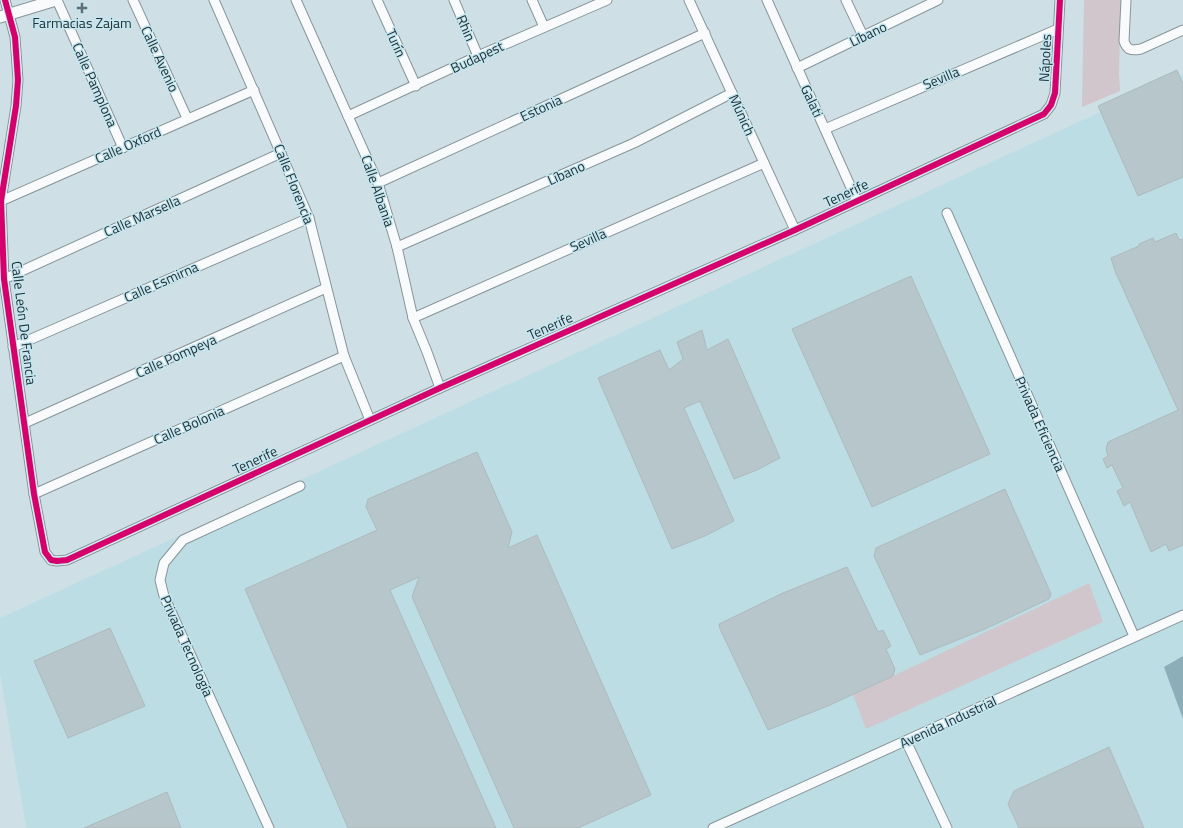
<svg xmlns="http://www.w3.org/2000/svg" width="1183" height="828" viewBox="0 0 1183 828" font-family="'Titillium Web',sans-serif">
	<style>
		.built { fill: #bddde5 }
		.green { fill: #d0c6cc }
		.water { fill: #8caeb8 }
		.building { fill: #b7c6ca; stroke: #acbabe }
		.lines { fill: none; stroke-linecap: round; stroke-linejoin: round }
		.minor-casing { stroke: #879599; stroke-width: 11 }
		.tertiary-casing { stroke: #879599; stroke-width: 13 }
		.minor { stroke: #f8fafb; stroke-width: 9 }
		.tertiary { stroke: #f8fafb; stroke-width: 11 }
		.cycleway-casing { stroke: #c4e6f0; stroke-width: 8 }
		.cycleway { stroke: #d6006c; stroke-width: 6 }
		.poi-dot { fill: #606f74; stroke: #c4e6f0; stroke-width: 1.5 }
		.labels { text-anchor: middle; stroke-width: 3; stroke-linejoin: round; paint-order: stroke }
		.poi-label { font-size: 14px; fill: #243236; stroke: #c4e6f0 }
		.street-label { font-size: 14px; fill: #243236; stroke: #c4e6f0 }
	</style>
	<rect width="100%" height="100%" fill="#cee0e6"/>
	<polygon class="built" points="1183,74 1183,828 26,828 0,673 0,618"/>
	<g class="green">
		<polygon points="1084,0 1121,0 1119,73 1120,91 1082,107"/>
		<polygon points="1089,583 1103,622 866,729 853,695"/>
	</g>
	<polygon class="water" points="1183,656 1183,719 1164,667"/>
	<g class="building">
		<polygon points="1177,70 1183,84 1183,177 1138,196 1098,106"/>
		<polygon points="1176,233 1179,240 1183,239 1183,545 1169,551 1166,544 1151,552 1130,502 1124,506 1117,491 1123,488 1112,465 1107,468 1103,459 1108,456 1106,449 1108,442 1178,410 1115,271 1111,258 1139,246 1139,244 1153,238 1155,242"/>
		<polygon points="911,276 990,454 872,507 792,329"/>
		<polygon points="702,330 707,350 728,339 780,458 757,470 734,479 700,401 684,408 734,521 705,536 672,549 598,378 660,350 669,370 683,359 677,342"/>
		<polygon points="477,452 512,532 508,548 537,535 651,795 578,828 514,828 412,597 419,577 390,590 496,828 348,828 245,589 377,530 366,507 368,499"/>
		<polygon points="1005,489 1051,594 1049,599 985,629 920,655 874,556 876,548"/>
		<polygon points="847,567 878,632 883,630 891,646 886,649 895,669 893,676 830,705 768,730 720,629 719,624 783,593"/>
		<polygon points="110,628 145,706 68,738 34,661"/>
		<polygon points="1109,747 1144,828 1019,828 1008,804 1014,791"/>
		<polygon points="167,792 181,828 84,828"/>
	</g>
	<g class="lines">
		<g class="minor-casing">
			<g id="minor">
				<polyline points="5,0 15,37 18,80 16,106 1,201 4,279 34,494 45,552 51,560 57,561 67,560 440,388 795,230 1044,114 1051,105 1055,93 1060,0"/>
				<polyline points="57,0 123,148"/>
				<polyline points="133,0 187,118"/>
				<polyline points="214,0 309,218 344,356 370,420"/>
				<polyline points="296,0 378,183 397,247 413,318 427,352 440,388"/>
				<polyline points="377,0 416,86"/>
				<polyline points="454,0 478,56"/>
				<polyline points="532,0 544,27"/>
				<polyline points="689,0 795,230"/>
				<polyline points="767,0 857,201"/>
				<polyline points="846,0 863,36"/>
				<path d="M1126 0 1124 41C1127 50 1131 51 1141 49L1183 30"/>
				<polyline points="797,68 938,0"/>
				<polyline points="348,116 478,56 607,0"/>
				<polyline points="825,129 1058,29"/>
				<polyline points="378,183 705,33"/>
				<polyline points="1,201 254,90"/>
				<polyline points="947,213 1134,636"/>
				<polyline points="397,247 634,143 732,93"/>
				<polyline points="4,279 281,153"/>
				<polyline points="413,318 764,163"/>
				<polyline points="13,347 309,218"/>
				<polyline points="25,423 326,288"/>
				<polyline points="34,494 344,356"/>
				<polyline points="906,741 947,828"/>
				<polyline points="269,828 164,596 160,580 164,563 183,540 300,486"/>
				<polyline points="713,828 1183,615"/>
			</g>
		</g>
		<g class="tertiary-casing">
			<polyline id="tertiary" points="0,17 56,0"/>
		</g>
		<use href="#minor" class="minor"/>
		<use href="#tertiary" class="tertiary"/>
		<g class="cycleway-casing">
			<polyline id="cycleway" points="5,0 15,37 18,80 16,106 1,201 4,279 34,494 45,552 51,560 57,561 67,560 440,388 795,230 1044,114 1051,105 1055,93 1060,0"/>
		</g>
		<use href="#cycleway" class="cycleway"/>
	</g>
	<path class="poi-dot" d="M80 2h4v4h4v4h-4v4h-4v-4h-4v-4h4z"/>
	<g class="labels">
		<g class="poi-label">
			<text x="82" y="28">Farmacias Zajam</text>
		</g>
		<g class="street-label">
			<text transform="translate(466 28) rotate(66)" y="5">Rhin</text>
			<text transform="translate(868 34) rotate(-26)" y="5">Líbano</text>
			<text transform="translate(396 43) rotate(66)" y="5">Turín</text>
			<text transform="translate(477 57) rotate(-25)" y="5">Budapest</text>
			<text transform="translate(1045 58) rotate(-87)" y="5">Nápoles</text>
			<text transform="translate(160 59) rotate(65)" y="5">Calle Avenio</text>
			<text transform="translate(941 78) rotate(-23)" y="5">Sevilla</text>
			<text transform="translate(95 85) rotate(66)" y="5">Calle Pamplona</text>
			<text transform="translate(812 101) rotate(65)" y="5">Galati</text>
			<text transform="translate(541 108) rotate(-25)" y="5">Estonia</text>
			<text transform="translate(742 115) rotate(66)" y="5">Múnich</text>
			<text transform="translate(128 145) rotate(-24)" y="5">Calle Oxford</text>
			<text transform="translate(566 173) rotate(-24)" y="5">Líbano</text>
			<text transform="translate(294 184) rotate(68)" y="5">Calle Florencia</text>
			<text transform="translate(378 191) rotate(71)" y="5">Calle Albania</text>
			<text transform="translate(846 193) rotate(-25)" y="5">Tenerife</text>
			<text transform="translate(142 216) rotate(-24)" y="5">Calle Marsella</text>
			<text transform="translate(588 240) rotate(-24)" y="5">Sevilla</text>
			<text transform="translate(161 282) rotate(-24)" y="5">Calle Esmirna</text>
			<text transform="translate(24 323) rotate(83)" y="5">Calle León De Francia</text>
			<text transform="translate(550 326) rotate(-24)" y="5">Tenerife</text>
			<text transform="translate(176 356) rotate(-24)" y="5">Calle Pompeya</text>
			<text transform="translate(1040 424) rotate(66)" y="5">Privada Eficiencia</text>
			<text transform="translate(189 425) rotate(-24)" y="5">Calle Bolonia</text>
			<text transform="translate(255 460) rotate(-25)" y="5">Tenerife</text>
			<text transform="translate(187 646) rotate(66)" y="5">Privada Tecnología</text>
			<text transform="translate(948 722) rotate(-25)" y="5">Avenida Industrial</text>
		</g>
	</g>
</svg>
